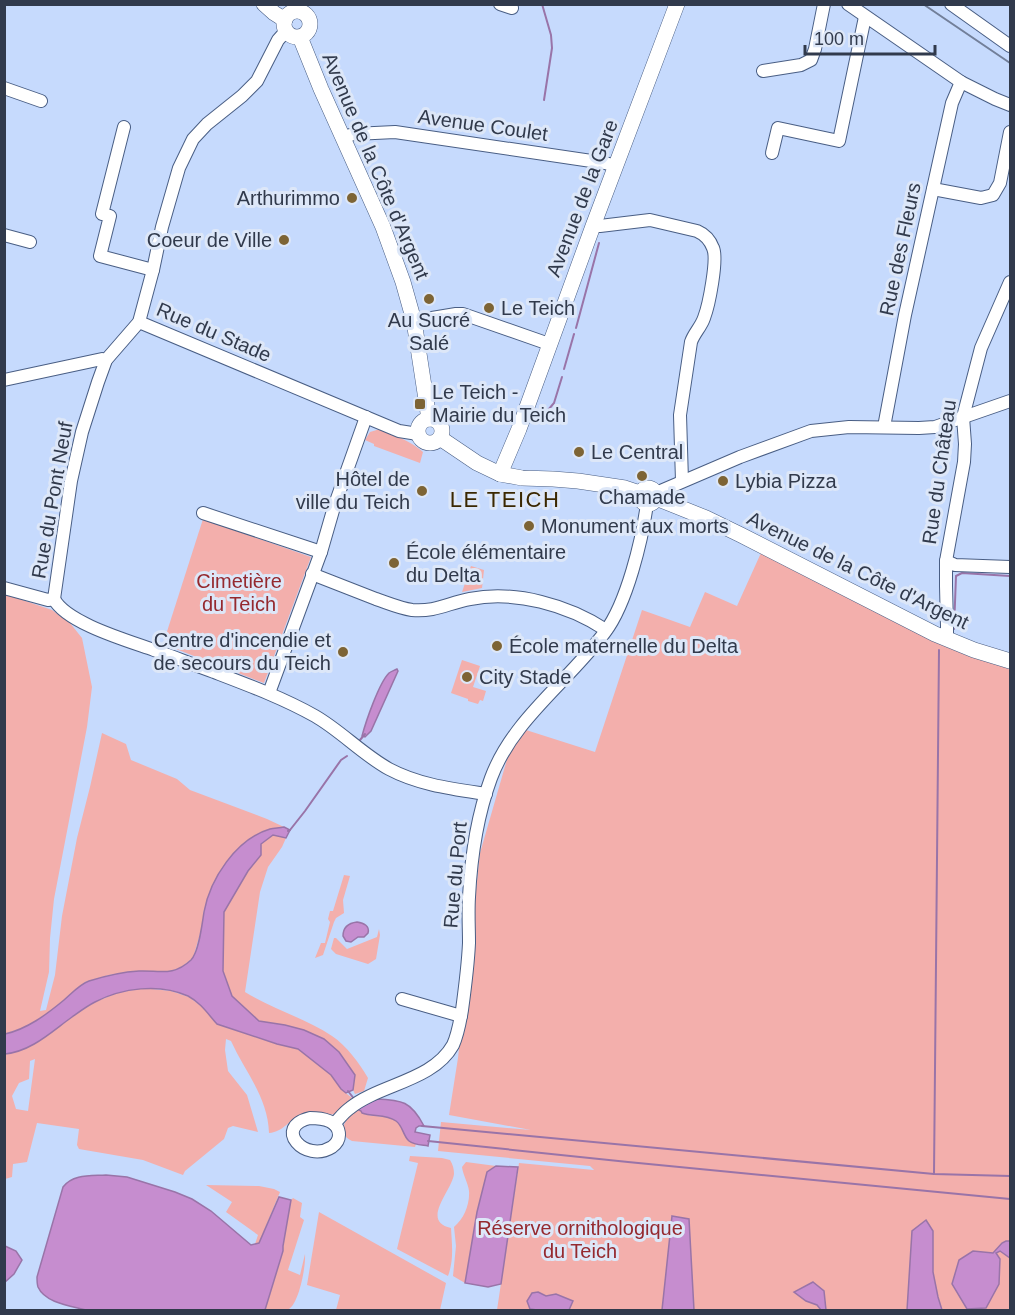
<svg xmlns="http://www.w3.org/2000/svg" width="1015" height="1315" viewBox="0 0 1015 1315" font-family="Arial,sans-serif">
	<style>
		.green { fill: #f3afac; fill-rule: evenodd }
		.water { fill: #c68dcf; stroke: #9974a8; stroke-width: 1.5 }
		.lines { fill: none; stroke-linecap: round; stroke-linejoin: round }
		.stream { stroke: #9974a8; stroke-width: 2 }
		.minor-casing { stroke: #495e84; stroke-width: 14 }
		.major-casing { stroke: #495e84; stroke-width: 16 }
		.minor { stroke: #fff; stroke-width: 12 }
		.major { stroke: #fff; stroke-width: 15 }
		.rail { stroke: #727f99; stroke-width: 2 }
		.poi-dot { fill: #7d6435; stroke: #dde7f8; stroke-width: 2 }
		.labels { text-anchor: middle; stroke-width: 6; stroke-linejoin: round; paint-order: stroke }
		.street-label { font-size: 20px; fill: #313a4c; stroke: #dde7f8 }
		.poi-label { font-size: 20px; fill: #313a4c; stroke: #dde7f8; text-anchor: start }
		.park-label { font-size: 20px; fill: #95292f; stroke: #dde7f8 }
		.quarter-label { font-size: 22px; letter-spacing: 1.5px; fill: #3b2800; stroke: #dde7f8 }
	</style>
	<rect width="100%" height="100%" fill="#c6dafd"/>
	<g class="green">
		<path d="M380 429C395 435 410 441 423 452L420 463 374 446V444L365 440 370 432Z"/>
		<polygon points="203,519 311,557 264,683 163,644"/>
		<polygon points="765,544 951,635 1010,653 1010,1310 497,1310 519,1163 594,1170 590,1166 438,1151 441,1122 531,1130 449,1115 458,1058 480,853 510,749 526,730 595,752 642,610 690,627 705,592 737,606"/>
		<polygon points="471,566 484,570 482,588 462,592"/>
		<polygon points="5,594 52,610 70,623 82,638 92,687 87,727 54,899 50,938 49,972 40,1011 46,1010 55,975 62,916 77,838 90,787 102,733 126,744 131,760 177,779 190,790 267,819 284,827 269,830 204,909 202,927 193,958 180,968 163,973 139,971 109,975 85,982 52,1010 31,1025 5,1034"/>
		<polygon points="462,660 480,666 473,687 486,691 483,701 480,700 478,704 468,701 468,699 451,693"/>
		<path d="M273 835 286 838 282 847 268 867 260 892 245 992C272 1009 305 1018 332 1036 347 1046 359 1063 368 1078L364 1091 355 1094 353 1090 355 1075 339 1052 324 1039 285 1025 259 1021 232 996 223 971 224 912 248 871 261 855V844Z"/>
		<polygon points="344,875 350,876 343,900 344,913 336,918 334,922 323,955 315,958 321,943 325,943 330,922 328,919 330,911 333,911"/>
		<polygon points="379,929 380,935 376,959 368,964 336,954 331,949 334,938 336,938 347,949 377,937"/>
		<path d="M143 988 171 991 189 997 209 1012 211 1017 217 1024 277 1044 298 1049 331 1075 341 1089 352 1098C345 1103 341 1111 334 1114 325 1117 312 1112 301 1115 289 1119 284 1132 269 1133 268 1097 245 1072 231 1041L226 1039 225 1050 228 1071 247 1095 258 1132 233 1126 228 1128 224 1139 185 1171 183 1175 143 1160 79 1149 77 1145 79 1129 37 1123 27 1162 13 1164 12 1177 5 1179V1054L11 1053 50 1034 70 1018 95 1002 117 993ZM35 1059 28 1111 16 1109 12 1096 19 1083 29 1079 30 1061Z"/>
		<path d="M357 1109 361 1111 362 1113C373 1118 389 1114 399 1123 406 1130 404 1142 416 1144L415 1147 352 1141C334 1132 347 1118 357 1109Z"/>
		<path d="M410 1156 442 1158 450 1160C453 1165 454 1169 454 1174 452 1191 420 1221 451 1228 452 1245 454 1260 448 1276L397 1249 418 1163 409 1161Z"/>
		<path d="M466 1162 496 1166 487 1172 477 1212 465 1283 453 1276 456 1246 454 1227C464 1219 470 1204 469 1191 468 1183 463 1175 462 1167Z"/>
		<polygon points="206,1185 259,1186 274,1189 280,1192 259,1243 255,1244 258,1235 226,1212 232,1202"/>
		<path d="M293 1198 302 1203 300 1217 304 1220 288 1270 300 1275 305 1254C306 1266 299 1303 289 1309 283 1312 273 1310 265 1310L283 1251V1246L291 1200Z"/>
		<polygon points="319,1212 446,1283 440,1310 336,1310 340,1295 307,1285"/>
	</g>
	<g class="water">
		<path d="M397 669 398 671 371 731 365 737 362 736C366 721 379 683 389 673 392 671 393 671 397 669Z"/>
		<path d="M284 827 290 830 286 838 273 835 261 844V855L248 871 224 912 223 971 232 996 259 1021 285 1025 304 1030 324 1039 339 1052 355 1075 353 1090 346 1093 341 1089 331 1075 298 1049 277 1044 217 1024C208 1014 201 1003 188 996 159 983 122 988 95 1002 87 1006 79 1012 72 1017 51 1032 32 1051 5 1054V1034C27 1029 46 1015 64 1000 71 994 80 984 89 981 105 976 122 972 139 971 159 970 173 977 191 960 199 952 202 924 204 912 210 879 236 839 270 829 274 828 279 828 284 827Z"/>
		<path d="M357 922C364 923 370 926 368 933L364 937H358L351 942 346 941 343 936C343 927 349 923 357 922Z"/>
		<path d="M376 1099C402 1100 411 1101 424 1126H419L416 1128 415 1132 430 1135 428 1146C423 1145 414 1145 409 1141 403 1136 403 1126 396 1121 386 1114 372 1117 362 1113L361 1111 357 1109Z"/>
		<polygon points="496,1166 518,1167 501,1284 488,1287 465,1283 477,1212 487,1172"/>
		<path d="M106 1175 127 1177 175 1192 192 1199 211 1211 251 1245 259 1243 279 1197 291 1200 283 1246V1251L265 1310H86C71 1306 45 1303 38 1287 37 1284 37 1281 37 1277L63 1187C73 1174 90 1176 106 1175Z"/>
		<polygon points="672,1216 689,1219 694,1310 662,1310"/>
		<polygon points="926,1220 933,1231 933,1272 938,1297 942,1310 907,1310 912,1231"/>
		<polygon points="1006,1241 1010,1241 1010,1258 1000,1251 996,1253 1000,1259 999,1284 986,1308 967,1309 952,1284 959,1260 973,1251 993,1253 1002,1243"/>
		<polygon points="5,1246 16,1251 22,1260 14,1274 5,1282"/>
		<polygon points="813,1282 824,1291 826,1310 821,1310 817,1305 806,1301 794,1292"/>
		<polygon points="538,1292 546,1296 556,1294 573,1301 569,1310 537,1310 530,1309 527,1301 532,1293"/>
	</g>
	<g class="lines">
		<g class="stream">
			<polyline points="542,4 551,35 552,48 544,100"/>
			<polyline points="576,328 599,243"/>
			<polyline points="564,369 574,334"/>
			<polyline points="537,423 554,403 562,377"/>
			<polyline points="954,629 956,576 962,573 1010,576"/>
			<polyline points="360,740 365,734"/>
			<polyline points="288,831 290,830 305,811 341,760 347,756"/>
			<polyline points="348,1091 355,1100"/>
			<polyline points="422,1126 934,1174 1010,1176"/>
			<polyline points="428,1141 628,1162 1010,1199"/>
			<polyline points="934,1174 939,650"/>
		</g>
		<g class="minor-casing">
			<g id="minor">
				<polyline points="500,4 512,8"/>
				<polyline points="848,4 961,82 995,99 1010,105"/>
				<polyline points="951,4 1010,46"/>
				<polyline points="763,71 801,65 811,60 815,49 824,4"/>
				<polyline points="4,88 41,101"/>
				<polyline points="124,127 102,214 110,216 100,256 153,270"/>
				<polyline points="343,137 354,134 395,132 605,163 616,166"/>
				<polyline points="772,153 778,128 839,141 865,17"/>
				<polyline points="933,189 981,198 993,195 1000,183 1010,132"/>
				<path d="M593 226H600L650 220 697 231C704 234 710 240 713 248 718 259 709 305 704 318 701 327 694 333 691 342L680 415 682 481"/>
				<polyline points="4,235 30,242"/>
				<polyline points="414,321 456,314 463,314 549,344"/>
				<polyline points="139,322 399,431 418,434"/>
				<polyline points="4,380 102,359 106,360"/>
				<polyline points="884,427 905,315 952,103 961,82"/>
				<polyline points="656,493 740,457 811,431 849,427 919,428 935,427 1010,401"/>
				<polyline points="203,513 321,552"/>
				<polyline points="946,561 955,565 1010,567"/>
				<path d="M312 574C333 582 355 591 376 599 388 603 399 608 412 610 436 612 448 603 470 599 515 590 568 605 606 630"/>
				<polyline points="4,588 48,600 54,599"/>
				<polyline points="54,599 71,481 82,432 98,382 106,360 139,322 153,270 162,227 179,168 193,139 207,124 242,96 257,81 278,40 286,31"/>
				<path d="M54 599C66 623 129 641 154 650 174 657 194 665 214 672 248 685 283 698 315 716 341 731 362 754 389 769 419 785 453 789 486 794"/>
				<polyline points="945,638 947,634 947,626 946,586 946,561 964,462 965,444 963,417 981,348 1010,282"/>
				<polyline points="269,693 321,552 334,507 366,417"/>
				<polyline points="402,999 461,1016"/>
				<path d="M310 1118C321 1118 339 1120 339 1135 339 1140 336 1144 332 1147 305 1164 272 1127 310 1118Z"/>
				<path d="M334 1124C339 1119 344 1112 350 1108 380 1084 433 1081 453 1045 458 1034 460 1022 462 1010 465 988 468 965 469 943 469 928 468 912 469 897 471 857 477 816 491 778 513 719 568 682 605 632 627 603 642 540 647 504"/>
			</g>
		</g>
		<g class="major-casing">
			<g id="major">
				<polyline points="264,4 274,13 285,20"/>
				<circle cx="297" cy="24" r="13"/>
				<polyline points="300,37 321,89 383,227 403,282 414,321 429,419"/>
				<circle cx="430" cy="431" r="12"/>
				<polyline points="440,438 477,463 500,474 522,478 553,479 578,481 625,488 640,493"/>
				<polyline points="500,474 519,429 593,226 677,4"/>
				<circle cx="648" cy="496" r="8"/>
				<polyline points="656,498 706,518 741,535 935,634 974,650 1010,661"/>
			</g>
		</g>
		<use href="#minor" class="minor"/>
		<use href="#major" class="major"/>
		<polyline class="rail" points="923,4 1010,63"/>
	</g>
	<g class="poi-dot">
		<circle cx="352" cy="198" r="6"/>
		<circle cx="284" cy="240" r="6"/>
		<circle cx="429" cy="299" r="6"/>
		<circle cx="489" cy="308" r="6"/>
		<rect x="414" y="398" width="12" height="12" rx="3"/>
		<circle cx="579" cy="452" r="6"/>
		<circle cx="642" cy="476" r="6"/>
		<circle cx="723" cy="481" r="6"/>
		<circle cx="422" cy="491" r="6"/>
		<circle cx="529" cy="526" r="6"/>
		<circle cx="394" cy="563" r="6"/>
		<circle cx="497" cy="646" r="6"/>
		<circle cx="343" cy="652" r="6"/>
		<circle cx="467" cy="677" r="6"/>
	</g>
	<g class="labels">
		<g class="street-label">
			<text transform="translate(483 125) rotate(8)" y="7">Avenue Coulet</text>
			<text transform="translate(376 166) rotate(67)" y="7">Avenue de la Côte d'Argent</text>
			<text transform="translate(582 198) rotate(-69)" y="7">Avenue de la Gare</text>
			<text transform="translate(900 249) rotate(-78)" y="7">Rue des Fleurs</text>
			<text transform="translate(214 332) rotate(23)" y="7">Rue du Stade</text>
			<text transform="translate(939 472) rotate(-82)" y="7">Rue du Château</text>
			<text transform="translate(52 500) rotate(-80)" y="7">Rue du Pont Neuf</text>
			<text transform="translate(858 570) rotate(26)" y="7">Avenue de la Côte d'Argent</text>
			<text transform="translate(455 875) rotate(-85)" y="7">Rue du Port</text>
		</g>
		<g class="poi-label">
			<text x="340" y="205" text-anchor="end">Arthurimmo</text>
			<text x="272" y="247" text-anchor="end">Coeur de Ville</text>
			<text x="501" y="315">Le Teich</text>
			<text x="429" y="327" text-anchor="middle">Au Sucré<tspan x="429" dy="23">Salé</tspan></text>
			<text x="432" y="399">Le Teich -<tspan x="432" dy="23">Mairie du Teich</tspan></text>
			<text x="591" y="459">Le Central</text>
			<text x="410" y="486" text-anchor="end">Hôtel de<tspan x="410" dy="23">ville du Teich</tspan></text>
			<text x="735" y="488">Lybia Pizza</text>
			<text x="642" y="504" text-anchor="middle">Chamade</text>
			<text x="541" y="533">Monument aux morts</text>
			<text x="406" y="559">École élémentaire<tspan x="406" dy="23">du Delta</tspan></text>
			<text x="331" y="647" text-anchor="end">Centre d'incendie et<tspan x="331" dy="23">de secours du Teich</tspan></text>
			<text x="509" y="653">École maternelle du Delta</text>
			<text x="479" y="684">City Stade</text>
		</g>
		<g class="park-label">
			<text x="239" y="588">Cimetière<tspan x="239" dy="23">du Teich</tspan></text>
			<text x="580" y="1235">Réserve ornithologique<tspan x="580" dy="23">du Teich</tspan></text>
		</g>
		<g class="quarter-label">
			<text x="505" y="507">LE TEICH</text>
		</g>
	</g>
	<rect width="1015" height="1315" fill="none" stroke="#313a4c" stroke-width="12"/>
	<path d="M805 45v9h130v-9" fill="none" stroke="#313a4c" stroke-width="3"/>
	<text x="814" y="45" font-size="18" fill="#313a4c" stroke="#dde7f8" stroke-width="4.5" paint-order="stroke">100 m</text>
</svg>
